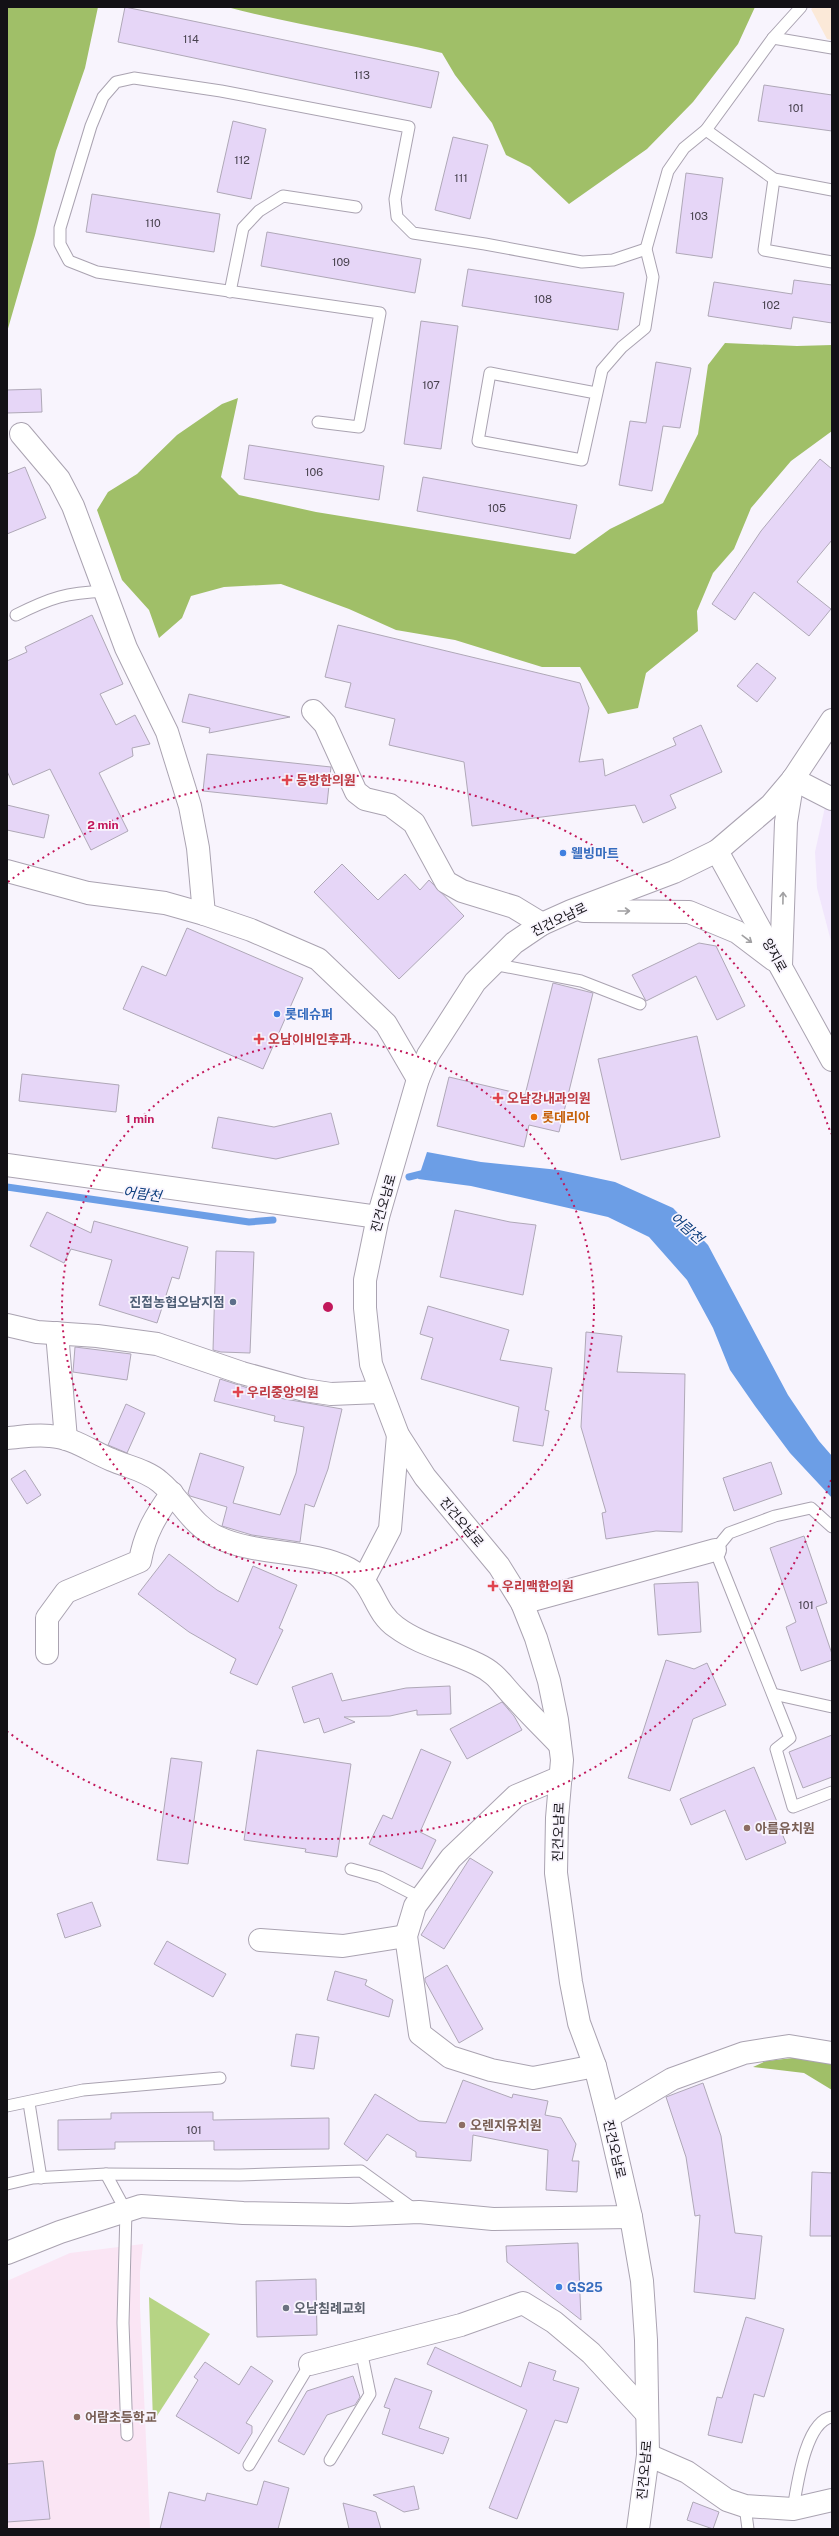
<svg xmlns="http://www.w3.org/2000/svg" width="839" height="2536" viewBox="0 0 839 2536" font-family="'Public Sans','Noto Sans KR',sans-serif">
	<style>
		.commercial { fill: #fbe9d8 }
		.built { fill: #f1e6fc }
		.education { fill: #fae5f4 }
		.green { fill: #b6d484 }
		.forest { fill: #a0bf68 }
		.water { fill: #6c9ee6 }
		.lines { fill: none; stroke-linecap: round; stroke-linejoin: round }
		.stream { stroke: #6c9ee6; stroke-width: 7 }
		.building { fill: #e6d6f7; stroke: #afa8b7 }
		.lane-casing { stroke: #aaa3b1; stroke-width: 13 }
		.street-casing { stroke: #aaa3b1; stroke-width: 24 }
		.secondary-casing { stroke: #aaa3b1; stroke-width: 24 }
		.lane { stroke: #fff; stroke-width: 11 }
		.street { stroke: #fff; stroke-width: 22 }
		.secondary { stroke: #fff; stroke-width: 22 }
		.oneway { stroke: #a1a0a2 }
		.ring { fill: none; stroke: #c2185b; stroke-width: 2; stroke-dasharray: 2 4 }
		.health-dot { fill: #e0444e; stroke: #f8f4fd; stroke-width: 1.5 }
		.shop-dot { fill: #3f7fe0; stroke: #f8f4fd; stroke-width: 1.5 }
		.food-dot { fill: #e8710a; stroke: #f8f4fd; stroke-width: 1.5 }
		.service-dot { fill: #5c6f8a; stroke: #f8f4fd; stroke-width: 1.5 }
		.education-dot { fill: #8d6e63; stroke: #f8f4fd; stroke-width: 1.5 }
		.worship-dot { fill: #6b7280; stroke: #f8f4fd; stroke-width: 1.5 }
		.labels { text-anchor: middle; stroke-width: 3.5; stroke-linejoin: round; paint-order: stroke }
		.number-label { font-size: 11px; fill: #48424e }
		.health-label { font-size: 13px; font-weight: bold; fill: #be3a42; stroke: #f8f4fd; text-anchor: start }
		.shop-label { font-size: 13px; font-weight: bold; fill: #366cbe; stroke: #f8f4fd; text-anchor: start }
		.street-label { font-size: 13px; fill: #131116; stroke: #f8f4fd }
		.food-label { font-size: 13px; font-weight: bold; fill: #c56008; stroke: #f8f4fd; text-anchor: start }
		.service-label { font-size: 13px; font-weight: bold; fill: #4e5e75; stroke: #f8f4fd; text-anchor: end }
		.education-label { font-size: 13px; font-weight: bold; fill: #785e54; stroke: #f8f4fd; text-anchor: start }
		.worship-label { font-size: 13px; font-weight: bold; fill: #5b616d; stroke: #f8f4fd; text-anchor: start }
		.water-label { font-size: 14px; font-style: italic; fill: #0e3f7e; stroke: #f8f4fd }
		.centre { fill: #c2185b; stroke: #f8f4fd; stroke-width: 2 }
		.ring-label { font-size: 12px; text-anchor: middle; font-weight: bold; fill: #c2185b; stroke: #f8f4fd; stroke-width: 3.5; stroke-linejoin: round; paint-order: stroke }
	</style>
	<rect width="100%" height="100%" fill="#f8f4fd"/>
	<polygon class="commercial" points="814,7 832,7 832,40 827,39 811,9"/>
	<polygon class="built" points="825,807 832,811 832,945 817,888 815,852"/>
	<polygon class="education" points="143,2244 140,2272 140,2307 150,2529 7,2529 7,2281 70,2253"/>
	<polygon class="green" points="149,2297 210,2334 153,2422"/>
	<g class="forest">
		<polygon points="7,7 98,7 85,68 56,151 35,235 7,332"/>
		<path d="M227 7H755L738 44 693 102 647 149 569 204 530 167 506 155 492 123 455 75 442 53C371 36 298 26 227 7Z"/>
		<polygon points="725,343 797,346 832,345 832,431 791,461 751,508 734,549 713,573 697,611 698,631 646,673 638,708 608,714 580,667 542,667 455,640 396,630 349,609 281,584 224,587 191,596 182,618 159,638 149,610 122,580 97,510 108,492 137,474 177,435 222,404 238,398 221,477 239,495 316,512 575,554 610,529 663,503 698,434 708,365"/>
		<polygon points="802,2057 832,2063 832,2090 804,2073 753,2067 766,2061"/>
	</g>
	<polygon class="water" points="427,1152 481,1162 559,1170 615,1182 673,1208 708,1245 788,1395 819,1441 832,1456 832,1498 790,1453 755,1406 730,1370 713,1328 687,1280 649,1237 608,1217 471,1186 418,1179"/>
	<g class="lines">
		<g class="stream">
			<polyline points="409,1177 429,1172"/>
			<polyline points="7,1187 249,1222 273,1220"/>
		</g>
	</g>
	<g class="building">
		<polygon points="125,7 439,72 431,108 118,42"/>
		<polygon points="764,85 832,95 832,131 758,121"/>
		<polygon points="233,121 266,129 251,199 217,192"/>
		<polygon points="453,137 488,145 470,219 435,210"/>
		<polygon points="686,173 723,178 712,258 676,253"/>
		<polygon points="92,194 220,214 214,252 86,232"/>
		<polygon points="267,232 421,259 415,293 261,266"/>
		<polygon points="468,269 624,293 618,330 462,306"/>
		<polygon points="794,280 832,285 832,323 793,317 791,329 708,316 714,282 792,294"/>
		<polygon points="421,321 458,326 441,449 404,444"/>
		<polygon points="656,362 691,368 680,428 663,426 652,491 619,485 630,421 646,423"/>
		<polygon points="41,389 42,412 7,413 7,390"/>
		<polygon points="249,445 384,466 379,500 244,479"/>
		<polygon points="820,459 832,469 832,540 797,582 831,609 809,636 754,592 735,620 712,604 761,531"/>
		<polygon points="25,467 46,518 7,534 7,474"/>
		<polygon points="423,477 577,505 570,539 417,511"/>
		<polygon points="92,615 123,684 100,694 116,725 135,715 150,744 132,748 133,756 99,773 128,831 91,850 50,769 13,785 7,771 7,661 27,652 25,647"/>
		<polygon points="338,625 580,683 589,708 579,762 603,759 605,776 676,745 673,738 701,725 722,772 670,795 676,808 643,823 635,805 472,826 464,762 389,745 395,719 345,707 351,683 325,677"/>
		<polygon points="757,663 776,678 757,702 737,686"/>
		<polygon points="189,694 290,717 209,733 210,728 182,722"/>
		<polygon points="207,754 331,767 327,804 203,791"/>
		<polygon points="7,805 49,815 44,838 7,830"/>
		<polygon points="342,864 378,900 405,874 420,890 429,880 464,916 399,979 314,892"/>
		<polygon points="187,928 303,978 263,1069 123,1009 142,966 166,976"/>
		<polygon points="699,943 716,946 745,1006 717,1020 696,976 646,1001 632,975"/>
		<polygon points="553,983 593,993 559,1132 529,1125 524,1147 437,1126 449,1077 525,1095"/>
		<polygon points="697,1036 720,1137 621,1160 598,1059"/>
		<polygon points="22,1074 119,1085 116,1112 19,1101"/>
		<polygon points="331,1113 339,1144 276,1159 212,1148 218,1117 274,1127"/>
		<polygon points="455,1210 510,1222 536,1225 523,1295 440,1277"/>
		<polygon points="47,1212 91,1233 94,1221 188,1247 179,1279 172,1277 157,1323 99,1305 112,1260 71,1249 64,1263 30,1246"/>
		<polygon points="216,1251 254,1252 250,1353 221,1352 213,1350"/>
		<polygon points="428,1306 509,1330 500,1360 552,1368 545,1410 549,1411 543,1446 513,1441 519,1407 421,1379 433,1338 420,1334"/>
		<polygon points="586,1332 622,1336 617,1372 685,1374 682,1532 656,1531 606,1539 602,1513 606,1512 581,1427"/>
		<polygon points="75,1347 131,1354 127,1380 73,1372"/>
		<polygon points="220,1379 279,1398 342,1409 328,1469 314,1507 305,1504 300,1542 252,1535 222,1526 227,1507 190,1496 188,1493 200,1453 244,1467 233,1503 280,1515 296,1473 304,1427 274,1421 275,1416 214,1401"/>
		<polygon points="126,1404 145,1413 127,1453 108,1445"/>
		<polygon points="771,1462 782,1494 734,1511 723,1478"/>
		<polygon points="25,1470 41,1495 27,1504 11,1479"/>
		<polygon points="804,1536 827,1603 816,1607 832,1654 832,1660 801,1671 786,1627 796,1622 770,1548"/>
		<polygon points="169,1554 217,1590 238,1602 253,1566 297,1585 279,1628 283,1630 257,1685 230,1673 236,1659 189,1632 138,1594"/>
		<polygon points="698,1582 701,1632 658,1635 654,1584"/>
		<polygon points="666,1660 694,1669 707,1663 726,1705 693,1719 670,1791 628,1778"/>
		<polygon points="332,1673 342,1701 406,1688 450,1686 451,1714 417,1715 417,1710 390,1716 344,1717 355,1722 324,1733 319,1718 304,1723 292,1687"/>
		<polygon points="502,1702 514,1716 522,1730 467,1759 450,1729"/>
		<polygon points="832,1735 832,1777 803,1788 789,1752"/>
		<polygon points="421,1749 451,1762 420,1832 436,1840 422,1869 369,1844 383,1815 392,1819"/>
		<polygon points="257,1750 351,1764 337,1857 305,1852 306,1849 244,1840"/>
		<polygon points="171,1758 202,1762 188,1864 157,1860"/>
		<polygon points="754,1767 786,1843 746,1860 725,1810 691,1825 680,1799"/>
		<polygon points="470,1858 493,1872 444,1949 421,1935"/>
		<polygon points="92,1902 101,1926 65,1938 57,1914"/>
		<polygon points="167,1941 226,1974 213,1997 154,1964"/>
		<polygon points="447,1965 483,2029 459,2043 425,1981 425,1978"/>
		<polygon points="335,1971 367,1980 365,1985 393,2000 389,2017 327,2000"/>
		<polygon points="296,2034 319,2037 314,2069 291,2066"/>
		<polygon points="463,2080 512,2098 513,2094 548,2101 545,2115 561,2118 576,2144 572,2161 579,2161 577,2192 546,2190 548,2150 473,2135 471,2161 416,2157 416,2152 387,2134 367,2161 344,2144 375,2094 419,2121 446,2123"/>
		<polygon points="703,2083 721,2136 735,2233 762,2236 755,2299 694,2292 700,2215 695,2216 686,2157 666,2097"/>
		<polygon points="213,2112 213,2120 329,2118 329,2149 214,2150 214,2141 115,2142 115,2149 58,2150 58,2120 111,2119 111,2113"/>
		<polygon points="812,2172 832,2173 832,2236 810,2236"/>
		<polygon points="578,2243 581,2320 507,2262 506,2246"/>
		<polygon points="316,2279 317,2335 257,2337 256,2281"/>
		<polygon points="746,2317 784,2329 764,2397 754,2394 742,2443 708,2435 717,2397 722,2398"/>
		<polygon points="435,2347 521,2387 529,2362 556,2371 553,2380 579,2388 567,2423 555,2420 517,2519 489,2508 527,2410 427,2364"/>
		<polygon points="205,2362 239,2385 251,2366 273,2381 246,2423 252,2426 252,2433 239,2454 176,2416 198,2380 194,2377"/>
		<polygon points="353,2376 360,2397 355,2405 327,2415 304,2455 278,2441 307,2391"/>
		<polygon points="395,2378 432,2391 419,2428 449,2438 443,2454 382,2434 390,2409 384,2407"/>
		<polygon points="43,2461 50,2519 7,2522 7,2464"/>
		<polygon points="264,2481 289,2488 278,2529 160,2529 169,2492 205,2501 207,2493 257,2505"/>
		<polygon points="414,2486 419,2509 404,2512 373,2495"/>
		<polygon points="693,2502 719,2512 713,2529 687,2520"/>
		<polygon points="343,2503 376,2512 381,2529 349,2529"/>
	</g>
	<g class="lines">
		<g class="lane-casing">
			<g id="lane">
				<polyline points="773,38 832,48"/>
				<polyline points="706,130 774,179 832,190"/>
				<polyline points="774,179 764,250 832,262"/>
				<polyline points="230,292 243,228 259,211 283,196 356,207"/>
				<polyline points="596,393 490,373 478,441 582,460 602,370 622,347 645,328 653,277 646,249 668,171 684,148 706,130 773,38 801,7"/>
				<polyline points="318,422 359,427 380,313 97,272 69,261 60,244 60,228 91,126 103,97 116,82 134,78 221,91 409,127 395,199 397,217 413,233 485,244 582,262 613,260 646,249"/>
				<path d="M16 615C52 597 66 593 105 591"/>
				<polyline points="493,964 581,981 640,1004"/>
				<polyline points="832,1527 811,1508 775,1516 729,1533 715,1550 790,1738 776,1749 793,1807 832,1792"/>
				<polyline points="773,1694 832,1707"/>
				<polyline points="351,1869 380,1877 421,1898"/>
				<polyline points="29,2103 41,2178"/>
				<polyline points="7,2106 83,2090 220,2078"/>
				<polyline points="106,2174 126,2211 123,2323 127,2435"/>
				<polyline points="7,2184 33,2178 106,2174 240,2175 361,2171 415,2210"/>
				<polyline points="330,2460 370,2394 361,2350"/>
				<polyline points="249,2465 310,2364"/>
				<polyline points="745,2506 748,2529"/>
				<path d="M793 2509C797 2487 805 2421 832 2417"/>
			</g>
		</g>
		<g class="street-casing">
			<g id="street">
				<polyline points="21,434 59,479 73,506 126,648 167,732 190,806 198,848 204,914"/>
				<polyline points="313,711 325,724 356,792 365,799 390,805 414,823 446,882 462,891 514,907 542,924"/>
				<polyline points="793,779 832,799"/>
				<polyline points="7,871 88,893 165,903 204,914 251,930 318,959 386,1024 418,1079"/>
				<polyline points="7,1165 378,1217"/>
				<polyline points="7,1325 37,1332 97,1336 157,1344 242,1373 304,1390 331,1394 380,1392"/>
				<polyline points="57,1333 66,1439"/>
				<path d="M7 1438C21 1437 36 1434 50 1436 72 1437 92 1452 112 1460 128 1467 146 1470 160 1482 180 1498 192 1526 217 1537 257 1556 310 1549 349 1569 375 1583 373 1611 396 1627 420 1645 451 1651 477 1664 498 1674 501 1684 516 1699 530 1715 545 1729 560 1745"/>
				<polyline points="364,1579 390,1529 398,1435"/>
				<polyline points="522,1603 715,1550"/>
				<path d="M47 1653V1618L66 1592 140 1561C145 1533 156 1515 172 1493"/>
				<polyline points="561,1777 516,1796 451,1858 415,1906 406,1936 420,2034 450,2057 491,2070 533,2078 595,2066"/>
				<polyline points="260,1940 343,1946 406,1936"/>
				<polyline points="608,2117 672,2079 744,2053 789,2046 832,2053"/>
				<polyline points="7,2253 60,2232 141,2206 243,2213 349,2215 419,2212 493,2219 631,2217"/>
				<polyline points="310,2364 461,2325 523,2303 554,2322 591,2353 647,2414"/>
				<polyline points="648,2455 687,2472 727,2500 745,2506 793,2509 832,2500"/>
			</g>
		</g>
		<g class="secondary-casing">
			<g id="secondary">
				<polyline points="717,851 832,1060"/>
				<polyline points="584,911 689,912 737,932 774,960"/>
				<polyline points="781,965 786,822 793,779"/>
				<polyline points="638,2529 648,2455 646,2340 642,2281 631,2217 608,2117 595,2066 579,2023 571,1982 556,1873 557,1818 562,1760 557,1720 549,1681 536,1638 522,1603 499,1566 425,1477 398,1435 371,1364 365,1308 365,1280 378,1217 418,1079 428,1055 475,982 514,943 542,924 571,911 674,872 717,851 771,805 793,779 832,720"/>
			</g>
		</g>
		<use href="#lane" class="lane"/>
		<use href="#street" class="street"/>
		<use href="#secondary" class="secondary"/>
	</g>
	<defs><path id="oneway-shaft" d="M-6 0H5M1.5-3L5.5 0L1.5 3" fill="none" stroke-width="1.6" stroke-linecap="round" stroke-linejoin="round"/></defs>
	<g class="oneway">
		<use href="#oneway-shaft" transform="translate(783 898) rotate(-89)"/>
		<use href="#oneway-shaft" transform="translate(624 911)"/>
		<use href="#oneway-shaft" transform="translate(747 939) rotate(37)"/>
	</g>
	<g class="ring">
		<circle cx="328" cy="1307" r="266"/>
		<path d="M831 1480A532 532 0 0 1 8 1732M8 882A532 532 0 0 1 831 1134"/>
	</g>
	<g class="health-dot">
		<path d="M285 774h4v4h4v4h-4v4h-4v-4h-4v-4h4z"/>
		<path d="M257 1033h4v4h4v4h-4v4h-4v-4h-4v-4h4z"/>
		<path d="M496 1092h4v4h4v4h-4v4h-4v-4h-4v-4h4z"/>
		<path d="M236 1386h4v4h4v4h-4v4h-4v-4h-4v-4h4z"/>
		<path d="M491 1580h4v4h4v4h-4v4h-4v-4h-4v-4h4z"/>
	</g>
	<g class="shop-dot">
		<circle cx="563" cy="853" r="4"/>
		<circle cx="277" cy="1014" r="4"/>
		<circle cx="559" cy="2287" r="4"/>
	</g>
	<circle class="food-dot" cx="534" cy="1117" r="4"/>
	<circle class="service-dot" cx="233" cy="1302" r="4"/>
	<g class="education-dot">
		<circle cx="747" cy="1828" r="4"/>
		<circle cx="462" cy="2125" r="4"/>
		<circle cx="77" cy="2417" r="4"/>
	</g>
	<circle class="worship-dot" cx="286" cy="2308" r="4"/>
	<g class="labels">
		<g class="number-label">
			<text x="191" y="43">114</text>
			<text x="362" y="79">113</text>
			<text x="796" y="112">101</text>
			<text x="242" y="164">112</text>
			<text x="461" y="182">111</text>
			<text x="699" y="220">103</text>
			<text x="153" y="227">110</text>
			<text x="341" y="266">109</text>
			<text x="543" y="303">108</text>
			<text x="771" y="309">102</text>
			<text x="431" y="389">107</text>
			<text x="314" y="476">106</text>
			<text x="497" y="512">105</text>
			<text x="806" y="1609">101</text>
			<text x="194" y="2134">101</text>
		</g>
		<g class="health-label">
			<text x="296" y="785">동방한의원</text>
			<text x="268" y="1044">오남이비인후과</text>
			<text x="507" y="1103">오남강내과의원</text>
			<text x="247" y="1397">우리중앙의원</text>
			<text x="502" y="1591">우리맥한의원</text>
		</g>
		<g class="shop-label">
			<text x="571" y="858">웰빙마트</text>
			<text x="285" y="1019">롯데슈퍼</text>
			<text x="567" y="2292">GS25</text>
		</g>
		<g class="street-label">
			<text transform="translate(559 919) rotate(-26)" y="5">진건오남로</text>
			<text transform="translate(775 955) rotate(61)" y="5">양지로</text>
			<text transform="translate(383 1203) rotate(-74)" y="5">진건오남로</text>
			<text transform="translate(462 1522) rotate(50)" y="5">진건오남로</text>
			<text transform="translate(558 1832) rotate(-88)" y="5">진건오남로</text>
			<text transform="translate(615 2149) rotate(77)" y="5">진건오남로</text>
			<text transform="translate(644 2470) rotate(-85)" y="5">진건오남로</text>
		</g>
		<g class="food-label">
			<text x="542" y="1122">롯데리아</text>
		</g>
		<g class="service-label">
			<text x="225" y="1307">진접농협오남지점</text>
		</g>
		<g class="education-label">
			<text x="755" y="1833">아름유치원</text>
			<text x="470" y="2130">오렌지유치원</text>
			<text x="85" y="2422">어람초등학교</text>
		</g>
		<g class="worship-label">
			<text x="294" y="2313">오남침례교회</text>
		</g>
		<g class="water-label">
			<text transform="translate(142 1194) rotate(8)" y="5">어람천</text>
			<text transform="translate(687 1228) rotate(41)" y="5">어람천</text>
		</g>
	</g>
	<circle cx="328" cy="1307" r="6" class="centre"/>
	<g class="ring-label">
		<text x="103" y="829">2 min</text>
		<text x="140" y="1123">1 min</text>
	</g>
	<rect width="839" height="2536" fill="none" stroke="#131116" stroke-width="16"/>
</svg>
